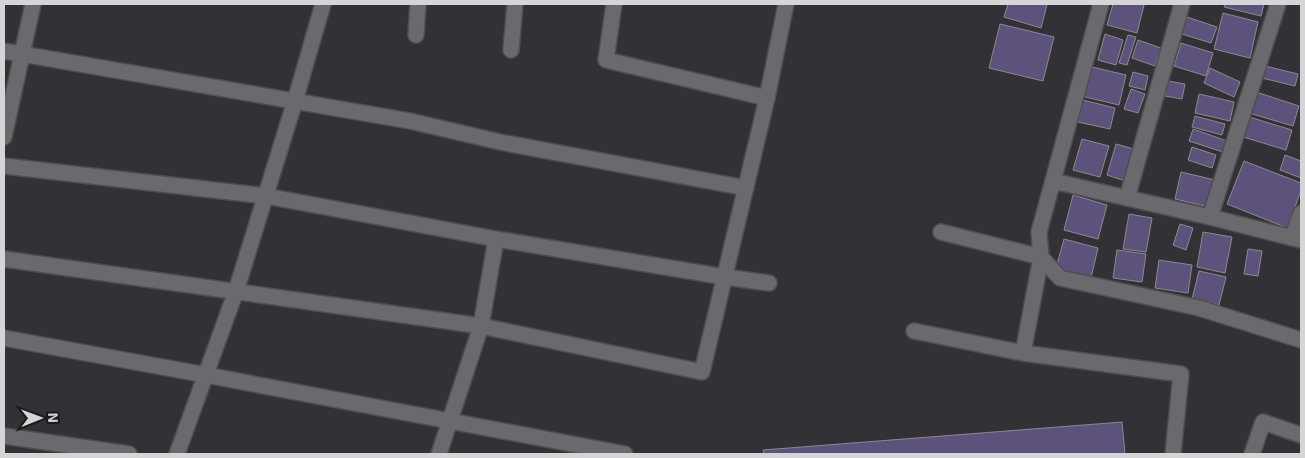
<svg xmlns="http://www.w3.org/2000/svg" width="1305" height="458" viewBox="0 0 1305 458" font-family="'Exo 2',sans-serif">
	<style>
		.building { fill: #5c527b; stroke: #8b8a8e }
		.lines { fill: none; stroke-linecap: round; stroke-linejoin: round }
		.street-casing { stroke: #4e4e50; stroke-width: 18 }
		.street { stroke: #6a696d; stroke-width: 15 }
	</style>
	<rect width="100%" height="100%" fill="#323135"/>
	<g class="building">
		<polygon points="1008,4 1043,4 1047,5 1041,28 1004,17"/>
		<polygon points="1113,4 1138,4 1144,5 1137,33 1107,25"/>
		<polygon points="1225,4 1264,4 1261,16 1224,7"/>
		<polygon points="1223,13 1258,22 1250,58 1214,49"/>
		<polygon points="1187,17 1217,27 1211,43 1182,34"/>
		<polygon points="1000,24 1054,37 1043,81 989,68"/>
		<polygon points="1105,34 1123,40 1116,65 1098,60"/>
		<polygon points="1128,35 1136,37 1127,65 1119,63"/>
		<polygon points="1138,40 1161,48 1155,66 1132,58"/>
		<polygon points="1181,43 1213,53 1206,76 1174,66"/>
		<polygon points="1088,66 1126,75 1119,105 1081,96"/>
		<polygon points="1265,66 1298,74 1295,86 1262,78"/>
		<polygon points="1210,68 1240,82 1234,97 1204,83"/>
		<polygon points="1133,72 1148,76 1145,90 1129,86"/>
		<polygon points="1168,81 1185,84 1182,99 1165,96"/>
		<polygon points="1131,89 1145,94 1138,113 1124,109"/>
		<polygon points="1256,92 1299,106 1293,126 1249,113"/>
		<polygon points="1199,94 1234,102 1230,121 1195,113"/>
		<polygon points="1083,100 1115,108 1110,129 1078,122"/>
		<polygon points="1195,116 1225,124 1222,135 1192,127"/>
		<polygon points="1246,116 1292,130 1286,150 1240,136"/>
		<polygon points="1193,129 1227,141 1223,152 1189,141"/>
		<polygon points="1082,139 1109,146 1100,177 1073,170"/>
		<polygon points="1116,144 1134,149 1125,181 1107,175"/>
		<polygon points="1192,147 1216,155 1212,168 1188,160"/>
		<polygon points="1285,155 1301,161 1301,178 1280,170"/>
		<polygon points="1244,161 1301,183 1301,191 1287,228 1227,204"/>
		<polygon points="1181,172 1215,180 1209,207 1175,199"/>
		<polygon points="1073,195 1107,205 1098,239 1064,230"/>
		<polygon points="1129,214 1152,218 1146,252 1123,249"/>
		<polygon points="1180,224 1193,228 1186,250 1173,245"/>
		<polygon points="1203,232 1232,237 1225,273 1197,267"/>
		<polygon points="1064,239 1098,248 1091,278 1056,268"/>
		<polygon points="1248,249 1262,251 1258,276 1244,274"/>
		<polygon points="1117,250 1146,254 1142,282 1113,278"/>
		<polygon points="1159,260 1192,265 1188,293 1155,288"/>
		<polygon points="1199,271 1226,277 1219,305 1192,299"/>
		<polygon points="1122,422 1125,454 764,454 763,450"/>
	</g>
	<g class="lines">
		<g class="street-casing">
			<g id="street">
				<polyline points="614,4 606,60 767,98"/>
				<polyline points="1101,4 1039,232 1041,257 1060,278 1199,308 1301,340"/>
				<polyline points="416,35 418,4"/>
				<polyline points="511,50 515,4"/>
				<polyline points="4,51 410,121 500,142 746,188"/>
				<polyline points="4,137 33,4"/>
				<polyline points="4,166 266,196 496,239 725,277 769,283"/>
				<polyline points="1053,181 1210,217 1301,240"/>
				<polyline points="1127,198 1182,4"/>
				<polyline points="1210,217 1278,4"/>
				<polyline points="941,232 1041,257 1023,353 1181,374 1173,454"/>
				<polyline points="1292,238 1301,213"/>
				<polyline points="4,259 481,326 702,372 767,98 786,4"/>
				<polyline points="914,331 1023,353"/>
				<polyline points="4,338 206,375 625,454"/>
				<polyline points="4,436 129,454"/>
				<polyline points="177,454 236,291 295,101 323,4"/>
				<polyline points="439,454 481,326 496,239"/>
				<polyline points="1252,454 1263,422 1301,435"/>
			</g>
		</g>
		<use href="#street" class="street"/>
	</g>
	<rect width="1305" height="458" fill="none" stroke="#d5d5d7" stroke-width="10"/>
	<g transform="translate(40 418) rotate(89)" stroke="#1a1a1b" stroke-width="4" paint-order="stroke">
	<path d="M0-4L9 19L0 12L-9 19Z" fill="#d5d5d7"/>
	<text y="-8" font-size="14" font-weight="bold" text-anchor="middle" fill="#d5d5d7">N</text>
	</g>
</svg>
